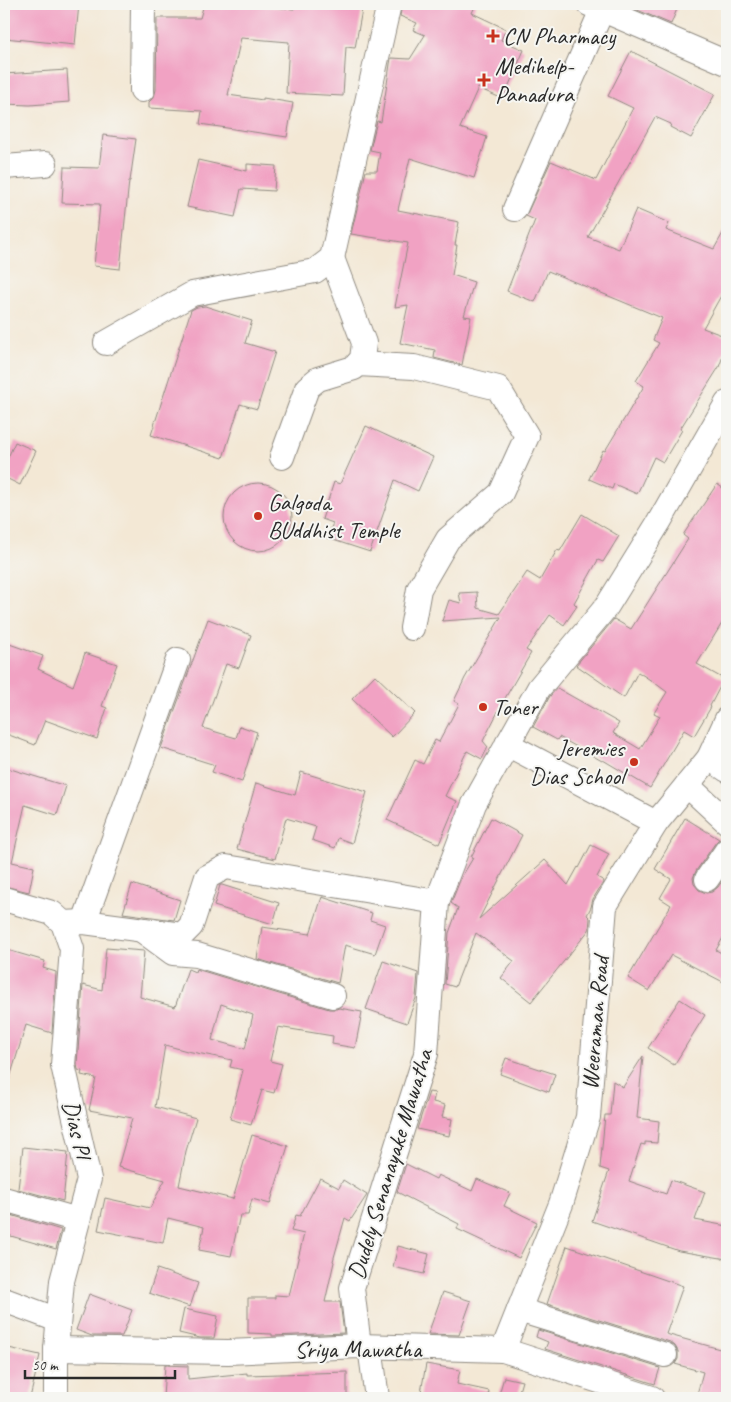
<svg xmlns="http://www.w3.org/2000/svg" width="731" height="1402" viewBox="0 0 731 1402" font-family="Caveat,sans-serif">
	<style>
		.building { fill: #f1a2c3; fill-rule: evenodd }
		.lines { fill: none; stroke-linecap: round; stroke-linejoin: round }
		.minor-casing { stroke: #8f8a80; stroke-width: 26 }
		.minor { stroke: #fff; stroke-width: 24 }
		.poi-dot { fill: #c8321e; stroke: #f6f6f2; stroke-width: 2 }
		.labels { text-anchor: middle; stroke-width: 4; stroke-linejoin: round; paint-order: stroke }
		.poi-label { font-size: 24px; fill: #2b2b2b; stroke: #f6f6f2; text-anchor: start }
		.street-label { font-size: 24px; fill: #2b2b2b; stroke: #f6f6f2 }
	</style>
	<rect width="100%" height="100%" fill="#f6f6f2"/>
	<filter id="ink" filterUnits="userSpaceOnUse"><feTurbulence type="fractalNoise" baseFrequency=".02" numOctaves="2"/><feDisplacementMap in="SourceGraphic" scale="10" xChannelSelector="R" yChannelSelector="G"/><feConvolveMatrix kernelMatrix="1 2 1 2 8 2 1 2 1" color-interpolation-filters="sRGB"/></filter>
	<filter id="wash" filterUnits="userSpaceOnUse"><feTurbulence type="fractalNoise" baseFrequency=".0096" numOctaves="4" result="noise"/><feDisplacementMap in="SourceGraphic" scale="20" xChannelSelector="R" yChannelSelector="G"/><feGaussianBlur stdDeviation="1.12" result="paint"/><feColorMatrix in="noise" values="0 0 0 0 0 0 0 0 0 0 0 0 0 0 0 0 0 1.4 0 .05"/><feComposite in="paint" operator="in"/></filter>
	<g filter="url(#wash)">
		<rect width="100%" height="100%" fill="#f3e8d5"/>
		<g id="blocks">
			<g class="building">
				<polygon points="4,4 79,4 75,45 4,38"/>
				<polygon points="204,4 236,4 294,9 295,4 363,4 355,48 346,47 343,96 286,93 289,42 241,38 228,95 263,100 263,98 293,103 287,137 200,124 202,111 149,108 149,102 154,97 156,90 157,18 200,18"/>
				<polygon points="402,4 476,4 472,13 506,29 501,40 524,50 503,99 478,88 460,128 487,137 474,178 410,158 398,210 459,222 455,245 457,245 452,275 474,282 464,316 471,317 462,365 434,358 435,350 400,343 408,305 395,307 408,243 351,234 366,171 377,171 380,152 370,150 377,121 381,122 391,58 410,59 425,35 413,30 417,23 400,16"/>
				<polygon points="623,4 679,4 671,24"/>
				<polygon points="631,51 715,94 691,138 670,127 671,124 655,117 588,237 619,249 636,209 669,223 666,230 714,249 727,226 727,285 703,328 727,337 727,345 719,367 680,429 682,430 663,462 654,457 637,494 614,484 612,489 589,479 603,450 605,451 644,386 636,381 659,343 653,340 662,318 548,271 535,302 507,291 535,220 526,216 551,161 596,180 633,108 608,96"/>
				<polygon points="67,70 69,102 30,105 4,104 4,74"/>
				<polygon points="103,135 136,139 130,181 129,181 120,269 94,266 100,204 62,203 64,167 99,168"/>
				<polygon points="198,160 247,171 247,164 276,166 274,191 241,189 235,217 187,207"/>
				<polygon points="205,306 252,321 245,343 275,352 257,409 240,404 223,458 151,435 191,310 197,307"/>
				<polygon points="366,426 433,457 418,491 395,480 370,552 327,538 333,523 322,519 334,482 340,484"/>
				<polygon points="15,442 36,451 20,485 4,477 4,466"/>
				<circle cx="258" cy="517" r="34"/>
				<polygon points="717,484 727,491 727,615 697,664 724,679 710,706 711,707 694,736 684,730 650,788 603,760 602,761 559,737 557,740 533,727 550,696 557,688 619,723 613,733 640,749 660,716 654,713 667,692 655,683 638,672 624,698 576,665 614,619 631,629 688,539 683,535"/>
				<polygon points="582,514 619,536 603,562 598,560 574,603 577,606 564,625 550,615 526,650 531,653 504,700 483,741 488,747 482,759 467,751 445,796 457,801 439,844 387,820 415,760 423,764 435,740 439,742 459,704 454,701 465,678 501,617 442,621 449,600 461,603 459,593 477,592 478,608 499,614 527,572 540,580 557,550 560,551"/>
				<polygon points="208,619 251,635 239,668 226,664 203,728 236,738 240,726 257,732 242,782 212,772 215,765 161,748"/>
				<polygon points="4,642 43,656 38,669 73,686 85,653 117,664 102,706 107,708 97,739 45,720 35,745 4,733"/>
				<polygon points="375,675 415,713 392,737 352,699"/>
				<polygon points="4,767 66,786 57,815 25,805 12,862 34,867 29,892 4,886"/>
				<polygon points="301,772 367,792 352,843 338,838 335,848 312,840 316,827 286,818 275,859 237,849 256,783 295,795"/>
				<polygon points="491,818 522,835 479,919 545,860 568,885 578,867 579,868 591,845 609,854 597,877 604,881 593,899 591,907 587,915 590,918 589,930 531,1002 501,978 514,961 476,933 455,987 445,984 449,933 458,908 451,903 461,878 473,858 471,857"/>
				<polygon points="685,818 719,839 716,842 696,871 693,878 694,884 699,890 706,893 712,892 718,887 727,874 727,931 716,950 727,956 727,984 671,955 649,991 628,978 671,905 660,898 671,879 655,869"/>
				<polygon points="132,884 180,900 174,920 123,913"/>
				<polygon points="220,885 222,885 279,903 273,924 214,906"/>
				<polygon points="322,897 372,913 370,920 385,925 375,954 345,945 338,983 257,959 262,927 310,934"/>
				<path d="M106 948 144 951 140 997 175 1007 188 969 195 972 196 969 329 1009H336L339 1008 362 1012 355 1048 332 1044 333 1036 278 1027 270 1061 282 1064 274 1093 262 1090 251 1125 230 1119 243 1070 230 1067 232 1060 187 1051 165 1045 155 1107 196 1118 186 1151 179 1186 233 1199 252 1135 288 1146 270 1204 252 1199 248 1215H240L231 1256 199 1250 204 1227 168 1218 163 1243 98 1230 105 1198 150 1208 165 1180 118 1167 132 1118 89 1110 96 1078 81 1075 82 1071 78 1070 77 1064 83 985 102 990ZM221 1004 253 1015 245 1049 212 1040Z"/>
				<polygon points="4,949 45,961 43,968 56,972 52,1033 26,1025 8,1084 4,1084"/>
				<polygon points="383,961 418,973 416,998 407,1023 366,1009"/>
				<polygon points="680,999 705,1015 674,1065 648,1048"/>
				<polygon points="643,1056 637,1118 659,1121 657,1143 645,1142 645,1145 641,1144 629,1181 666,1194 671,1180 705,1192 695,1220 727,1226 727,1259 679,1251 592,1221 609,1171 600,1168 605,1115 610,1115 613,1081 623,1087"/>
				<polygon points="506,1058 555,1074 549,1092 500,1074"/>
				<polygon points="429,1092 435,1093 433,1102 445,1105 442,1117 452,1119 449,1136 417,1129"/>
				<polygon points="23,1147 68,1152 63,1201 18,1189"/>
				<polygon points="406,1164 436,1179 438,1175 472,1191 477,1179 510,1193 504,1206 537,1222 519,1258 457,1229 459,1224 397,1192"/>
				<polygon points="320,1178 339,1188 343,1180 367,1195 350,1221 345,1218 333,1261 334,1262 325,1302 340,1302 344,1333 272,1336 272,1334 248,1333 248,1298 275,1298 275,1295 289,1296 304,1234 291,1231 296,1215 300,1216"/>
				<polygon points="4,1213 61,1230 56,1249 4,1234"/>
				<polygon points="398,1246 429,1254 424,1274 393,1267"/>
				<polygon points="567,1246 683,1286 666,1334 727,1351 727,1398 696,1398 703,1372 675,1364 678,1359 678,1351 675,1346 670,1342 547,1304"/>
				<polygon points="157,1269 198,1283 190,1307 149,1293"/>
				<polygon points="443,1292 471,1301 459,1335 428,1334"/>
				<polygon points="89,1294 132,1310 122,1336 92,1336 76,1330"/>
				<polygon points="184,1309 218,1316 214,1338 200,1338 179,1333"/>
				<polygon points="538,1330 660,1368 655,1384 545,1349 548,1342 536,1337"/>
				<polygon points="4,1347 40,1355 30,1398 4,1398"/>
				<polygon points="426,1364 460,1370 457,1384 489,1391 488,1398 420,1398"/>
				<polygon points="165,1365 188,1366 188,1379 247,1373 247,1375 347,1372 347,1398 163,1398"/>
				<polygon points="504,1377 522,1381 517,1398 498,1398"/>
			</g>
		</g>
	</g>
	<g filter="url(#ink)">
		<use href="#blocks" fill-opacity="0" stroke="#8f8a80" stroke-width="1"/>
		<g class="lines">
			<g class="minor-casing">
				<g id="minor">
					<polyline points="589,4 727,63"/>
					<polyline points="142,90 143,4"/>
					<polyline points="4,167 45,164"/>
					<polyline points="515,209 602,10"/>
					<polyline points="106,343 192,294 315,271 332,258 389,4"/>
					<polyline points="358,364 414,367 498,388 527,436 501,493 448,539 419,589 412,628"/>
					<polyline points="282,457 307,388 318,379 354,368 362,359 364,343 332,258"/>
					<polyline points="507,744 656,823"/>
					<polyline points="709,758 727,770"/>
					<polyline points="687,785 727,822"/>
					<polyline points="707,879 727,850"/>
					<polyline points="4,899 52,913 63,923 72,949 63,1065 89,1179 62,1281 56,1349 56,1398"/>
					<polyline points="84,922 178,660"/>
					<polyline points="63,923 84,922 182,935 191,926 207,877 226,867 437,902"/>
					<polyline points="143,931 173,953 197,955 333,996"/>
					<polyline points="4,1199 78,1220"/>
					<polyline points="4,1300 58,1320"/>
					<polyline points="519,1310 665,1355"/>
					<polyline points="359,1346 352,1288 426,1054 437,902 474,804 539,688 607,606 659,522 727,403"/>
					<polyline points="370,1347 377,1398"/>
					<polyline points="56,1349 228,1352 359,1346 503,1350 652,1398"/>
					<polyline points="503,1350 561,1204 588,1117 605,906 656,823 709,758 727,719"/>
				</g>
			</g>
			<use href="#minor" class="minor"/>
		</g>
	</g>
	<g class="poi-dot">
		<path d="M490.5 28.5h5v5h5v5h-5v5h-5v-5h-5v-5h5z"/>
		<path d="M481.5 72.5h5v5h5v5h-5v5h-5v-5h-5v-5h5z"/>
		<circle cx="258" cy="516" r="5"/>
		<circle cx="483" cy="707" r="5"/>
		<circle cx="634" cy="762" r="5"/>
	</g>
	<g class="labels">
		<g class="poi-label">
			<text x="503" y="44">CN Pharmacy</text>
			<text x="495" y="74">Medihelp-<tspan x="495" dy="28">Panadura</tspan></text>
			<text x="268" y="510">Galgoda<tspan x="268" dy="28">BUddhist Temple</tspan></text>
			<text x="493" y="715">Toner</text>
			<text x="624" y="756" text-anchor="end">Jeremies<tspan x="624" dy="28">Dias School</tspan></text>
		</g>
		<g class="street-label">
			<text transform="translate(595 1023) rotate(-85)" y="8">Weeraman Road</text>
			<text transform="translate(77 1129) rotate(77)" y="8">Dias Pl</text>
			<text transform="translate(390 1164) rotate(-73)" y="8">Dudely Senanayake Mawatha</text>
			<text x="358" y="1357">Sriya Mawatha</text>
		</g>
	</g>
	<rect width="731" height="1402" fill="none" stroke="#f6f6f2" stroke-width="20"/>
	<path d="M25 1370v8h150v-8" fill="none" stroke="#2b2b2b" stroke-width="2.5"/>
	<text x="32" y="1370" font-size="15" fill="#2b2b2b" stroke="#f6f6f2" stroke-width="4" paint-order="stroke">50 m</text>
</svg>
